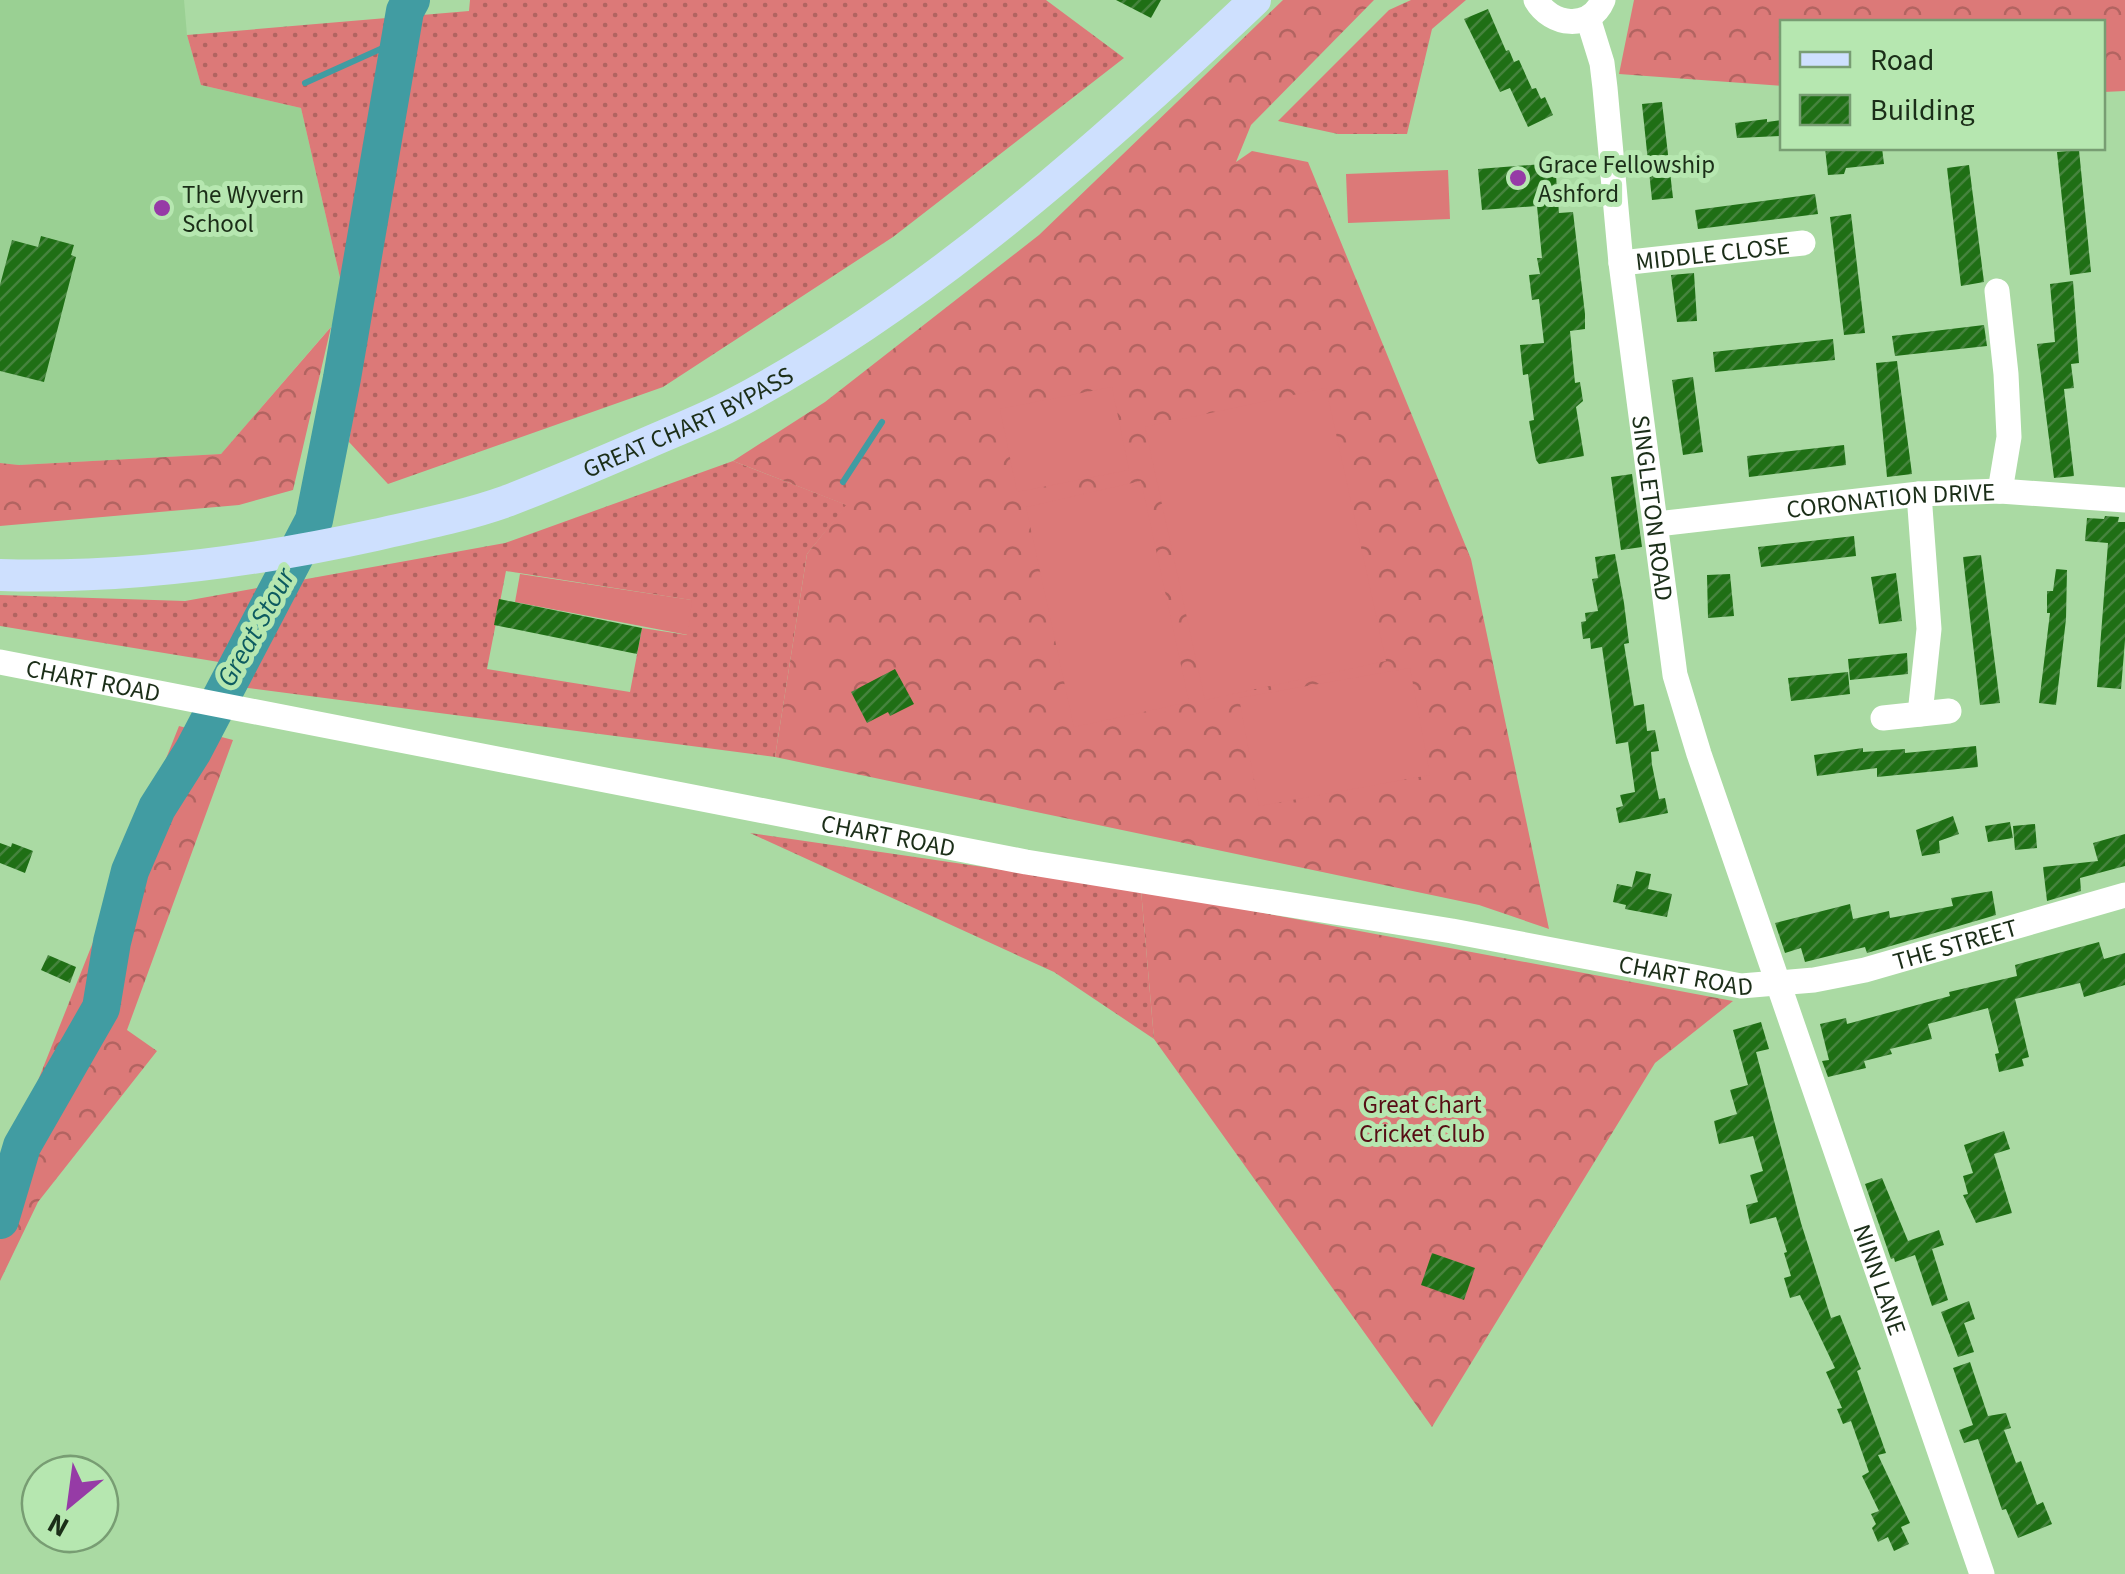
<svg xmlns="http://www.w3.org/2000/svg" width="2125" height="1574" viewBox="0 0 2125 1574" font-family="'Source Sans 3',sans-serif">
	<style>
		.built { fill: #9ad093 }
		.grass { fill: url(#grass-dots); fill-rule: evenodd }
		.forest { fill: url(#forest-crowns) }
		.garden { fill: #dc7978 }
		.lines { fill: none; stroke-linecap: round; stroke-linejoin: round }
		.stream { stroke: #419ca2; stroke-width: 6 }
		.river { stroke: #419ca2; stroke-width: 38 }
		.building { fill: url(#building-hatch) }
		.minor { stroke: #fff; stroke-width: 25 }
		.major { stroke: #cee0fe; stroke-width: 32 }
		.poi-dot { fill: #963ba6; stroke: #b6e7b0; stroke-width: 4 }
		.labels { text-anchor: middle; stroke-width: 10; stroke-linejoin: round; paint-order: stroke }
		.poi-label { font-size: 25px; fill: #1b2e18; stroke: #b6e7b0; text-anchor: start }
		.street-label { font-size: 25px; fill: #1b2e18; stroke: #b6e7b0 }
		.park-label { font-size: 25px; fill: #570e15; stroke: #b6e7b0 }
		.water-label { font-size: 28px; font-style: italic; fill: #0d5b60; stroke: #b6e7b0 }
	</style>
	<defs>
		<pattern id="grass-dots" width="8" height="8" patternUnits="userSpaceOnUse" patternTransform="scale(2.5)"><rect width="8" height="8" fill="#dc7978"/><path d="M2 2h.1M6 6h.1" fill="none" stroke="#b26461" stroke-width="1.8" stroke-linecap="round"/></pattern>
		<pattern id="forest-crowns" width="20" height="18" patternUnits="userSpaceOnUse" patternTransform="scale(2.5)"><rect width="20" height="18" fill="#dc7978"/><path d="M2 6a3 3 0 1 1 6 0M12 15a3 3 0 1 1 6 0" fill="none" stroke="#b26461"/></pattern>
		<pattern id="building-hatch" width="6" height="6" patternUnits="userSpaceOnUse" patternTransform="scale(2.5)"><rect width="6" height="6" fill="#1f6f15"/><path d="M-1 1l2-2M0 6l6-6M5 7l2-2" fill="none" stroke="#46833e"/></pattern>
	</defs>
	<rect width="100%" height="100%" fill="#aadaa3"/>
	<polygon class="built" points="0,0 184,0 187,35 201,85 301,108 347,308 221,454 19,465 0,463"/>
	<g class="grass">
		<polygon points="470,0 1046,0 1124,58 893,237 663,387 388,484 349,442 366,315 347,308 301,108 201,85 187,35 469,11"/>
		<polygon points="1411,0 1466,0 1432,29 1407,134 1338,134 1278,121 1389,10"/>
		<path d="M733 461 847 505 807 554 775 757 240 687 225 663 0 626V595L185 601 505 543ZM506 571 691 600 687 635 642 628 630 692 487 669Z"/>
		<polygon points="750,833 1141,890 1154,1039 1054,972"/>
	</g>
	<g class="forest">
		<polygon points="1283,0 1374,0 1251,125 1236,162 1252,151 1308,162 1471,559 1549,929 1479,905 775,757 807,554 846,505 733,461 825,402 1039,235"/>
		<polygon points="1634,0 2125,0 2125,91 2103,92 2102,22 1782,22 1782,86 1619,74"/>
		<polygon points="331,327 293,490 239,505 0,526 0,463 19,465 221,454"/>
		<polygon points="179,726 233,740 127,1030 157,1051 38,1202 0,1281 0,1176"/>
		<polygon points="1141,890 1733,1001 1655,1063 1432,1427 1154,1039"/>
	</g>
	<g class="garden">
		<polygon points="1448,170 1450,219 1348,223 1346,174"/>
		<polygon points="1112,387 1129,470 1017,492 1000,409"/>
		<polygon points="1326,388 1386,661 1205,700 1145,427"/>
		<polygon points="1141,481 1189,702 1074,727 1026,507"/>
		<polygon points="520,574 692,600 688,635 515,602"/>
		<polygon points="1410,668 1430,775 1259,806 1239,698"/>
	</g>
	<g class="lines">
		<g class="stream">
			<polyline points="305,83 396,42 405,11"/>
			<polyline points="843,482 882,422"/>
		</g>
		<polyline class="river" points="0,1220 22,1146 101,1008 112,942 130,871 157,808 193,751 314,520 342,378 405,11 411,0"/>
	</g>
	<g class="building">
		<polygon points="1116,0 1161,0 1151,18"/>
		<polygon points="1488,9 1506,51 1509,50 1514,62 1519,60 1532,89 1536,88 1541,99 1545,97 1553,115 1528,127 1510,88 1500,92 1464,19"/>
		<polygon points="1662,102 1673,198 1652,200 1642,104"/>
		<polygon points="1767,119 1767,122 1782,120 1782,136 1737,138 1735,123"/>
		<polygon points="1825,148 1882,148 1884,164 1846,168 1844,174 1828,175"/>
		<polygon points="2079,150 2091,272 2070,275 2057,152"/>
		<polygon points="1555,163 1559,213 1573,212 1585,314 1585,329 1570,331 1575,383 1580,382 1583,401 1576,407 1584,456 1539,464 1536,460 1529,421 1534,420 1528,374 1523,375 1520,345 1544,343 1539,299 1532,300 1529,275 1540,274 1537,258 1542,258 1537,206 1482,210 1478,169"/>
		<polygon points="1969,165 1984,282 1961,286 1947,168"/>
		<polygon points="1815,194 1818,214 1698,229 1695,210"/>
		<polygon points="1851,214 1865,333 1844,335 1830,217"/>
		<polygon points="41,236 74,245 71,255 76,257 44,382 0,371 0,285 12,240 38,247"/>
		<polygon points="1694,273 1697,321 1677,322 1671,275"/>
		<polygon points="2073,281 2079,363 2071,364 2074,388 2064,389 2074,476 2054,478 2037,344 2055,342 2050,284"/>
		<polygon points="1984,325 1987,346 1895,356 1892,336"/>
		<polygon points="1833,339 1835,360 1715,372 1713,352"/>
		<polygon points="1897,361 1912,474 1887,477 1876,363"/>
		<polygon points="1693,377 1703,452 1683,455 1672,380"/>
		<polygon points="1844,445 1846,465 1749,477 1747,456"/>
		<polygon points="1632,474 1642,547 1621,550 1611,477"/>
		<polygon points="2105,516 2119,517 2118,522 2125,522 2125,640 2121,689 2097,687 2108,543 2085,541 2087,518 2104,519"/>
		<polygon points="1854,536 1856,556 1761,567 1758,547"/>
		<polygon points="1615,554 1624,603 1629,643 1624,644 1634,706 1644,704 1647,731 1655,730 1659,751 1651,752 1652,765 1659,799 1665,798 1668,813 1619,823 1616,808 1623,806 1620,795 1635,792 1628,742 1616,744 1602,647 1591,649 1590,638 1583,639 1581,622 1586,621 1585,613 1598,611 1592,579 1598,578 1595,557"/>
		<polygon points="1981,555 2000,703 1980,705 1963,557"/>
		<polygon points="2056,569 2067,570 2066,619 2056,705 2039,703 2050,613 2047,613 2047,591 2053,591"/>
		<polygon points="1896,573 1902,621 1879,624 1871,577"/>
		<polygon points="1730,574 1734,616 1708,618 1707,575"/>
		<polygon points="499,599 642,628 637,654 494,625"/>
		<polygon points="1907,653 1908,674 1850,680 1848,659"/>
		<polygon points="895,669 914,704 890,716 888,712 867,723 851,692"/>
		<polygon points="1848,672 1850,694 1791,701 1788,678"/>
		<polygon points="1976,746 1978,767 1877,777 1877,768 1817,776 1814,755 1863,748 1863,752 1905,749 1905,753"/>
		<polygon points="1953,816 1959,834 1939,841 1940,853 1922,856 1916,830"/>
		<polygon points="2010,822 2013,838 1988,842 1985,826"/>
		<polygon points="2035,824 2037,848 2015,850 2013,826"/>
		<polygon points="2125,834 2125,866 2080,878 2081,891 2047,901 2043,867 2098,861 2093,843"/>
		<polygon points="0,843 11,847 12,843 33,851 25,873 0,863"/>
		<polygon points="1636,871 1651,874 1648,889 1672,894 1667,917 1625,909 1626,905 1613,902 1617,884 1632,887"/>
		<polygon points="1992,891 1996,915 1867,953 1865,947 1805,962 1801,948 1785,953 1775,923 1850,904 1853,919 1889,911 1890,918 1953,906 1951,898"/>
		<polygon points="2099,942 2104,959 2125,953 2125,985 2084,997 2080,983 2015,999 2029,1057 2022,1059 2024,1066 1999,1072 1995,1054 1999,1053 1988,1008 1928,1024 1932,1039 1890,1049 1892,1054 1864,1061 1866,1068 1828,1077 1822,1061 1829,1060 1820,1024 1846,1018 1847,1024 1950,996 1949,992 2017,976 2015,965"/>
		<polygon points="48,955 76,967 70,983 41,970"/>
		<polygon points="1761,1022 1769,1049 1756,1052 1801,1223 1831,1318 1840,1315 1861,1369 1857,1371 1886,1453 1878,1455 1910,1523 1901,1527 1909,1544 1894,1551 1888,1537 1878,1542 1872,1528 1876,1524 1871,1514 1879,1511 1862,1476 1869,1472 1851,1421 1843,1424 1837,1409 1842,1408 1826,1372 1835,1368 1800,1295 1790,1298 1784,1278 1791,1276 1784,1253 1787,1252 1776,1217 1750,1224 1746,1205 1758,1202 1750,1175 1763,1171 1753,1136 1719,1144 1714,1121 1737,1114 1730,1090 1748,1085 1733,1030"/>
		<polygon points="2004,1131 2010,1149 1994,1154 2012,1213 1976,1223 1963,1195 1968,1194 1963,1176 1973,1173 1964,1145"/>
		<polygon points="1882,1178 1908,1241 1939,1230 1944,1245 1932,1249 1948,1300 1932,1306 1915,1255 1895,1262 1894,1258 1891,1259 1865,1184"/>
		<polygon points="1432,1253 1475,1268 1464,1300 1421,1285"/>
		<polygon points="1969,1301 1975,1319 1964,1323 1974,1352 1958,1357 1941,1312"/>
		<polygon points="1970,1362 1988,1416 2006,1413 2011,1428 2004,1430 2016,1463 2021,1461 2037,1505 2043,1502 2052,1524 2018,1538 2006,1509 2002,1510 1978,1439 1964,1443 1959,1430 1973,1425 1953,1368"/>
	</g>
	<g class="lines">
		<g class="minor">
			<path d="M1536 0C1551 26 1590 31 1603 0"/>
			<path id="s1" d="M1588 18 1602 63 1605 88 1621 263 1675 675 1699 754 1982 1574"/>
			<path id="s2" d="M1621 263 1803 243"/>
			<polyline points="1997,291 2006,374 2009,437 2000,491"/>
			<polyline points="1919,494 1929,629 1920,714"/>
			<path id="s3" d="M1657 524 1919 494 2000 491 2125 500"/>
			<path id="s4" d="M0 662 1026 862 1452 931 1741 986 1814 980 1865 970 2125 895"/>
			<polyline points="1883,718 1949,711"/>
		</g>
		<path class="major" id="s5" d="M0 575C126 579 252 562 375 535 419 525 465 516 507 501 554 483 601 463 647 443 674 431 703 420 730 406 920 307 1100 147 1255 0"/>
	</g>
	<g class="poi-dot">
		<circle cx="1518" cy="178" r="10"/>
		<circle cx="162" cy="208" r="10"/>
	</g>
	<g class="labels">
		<g class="poi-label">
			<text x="1538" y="173">Grace Fellowship<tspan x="1538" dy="29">Ashford</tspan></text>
			<text x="182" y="203">The Wyvern<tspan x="182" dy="29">School</tspan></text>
		</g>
		<g class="street-label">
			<text dy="9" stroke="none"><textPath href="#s2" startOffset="92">MIDDLE CLOSE</textPath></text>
			<text dy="9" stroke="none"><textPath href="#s5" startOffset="712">GREAT CHART BYPASS</textPath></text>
			<text dy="9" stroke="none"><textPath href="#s3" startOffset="235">CORONATION DRIVE</textPath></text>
			<text dy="9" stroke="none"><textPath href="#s1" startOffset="495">SINGLETON ROAD</textPath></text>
			<text dy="9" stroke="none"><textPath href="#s4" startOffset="95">CHART ROAD</textPath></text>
			<text dy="9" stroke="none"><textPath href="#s4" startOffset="905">CHART ROAD</textPath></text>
			<text dy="9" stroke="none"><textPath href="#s4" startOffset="1990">THE STREET</textPath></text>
			<text dy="9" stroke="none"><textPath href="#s4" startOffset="1715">CHART ROAD</textPath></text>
			<text dy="9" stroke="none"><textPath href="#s1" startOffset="1302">NINN LANE</textPath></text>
		</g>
		<g class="park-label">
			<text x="1422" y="1113">Great Chart<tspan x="1422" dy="29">Cricket Club</tspan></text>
		</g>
		<g class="water-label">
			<text transform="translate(255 627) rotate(-61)" y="10">Great Stour</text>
		</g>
	</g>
	<rect x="1780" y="20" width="325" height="130" fill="#b6e7b0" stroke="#789d73" stroke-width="2.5"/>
	<rect x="1800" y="52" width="50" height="15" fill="#cee0fe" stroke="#789d73" stroke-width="2.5"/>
	<text x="1870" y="70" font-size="30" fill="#1b2e18">Road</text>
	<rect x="1800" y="95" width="50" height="30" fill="url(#building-hatch)" stroke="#789d73" stroke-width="2.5"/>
	<text x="1870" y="120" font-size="30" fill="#1b2e18">Building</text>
	<g transform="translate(70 1504) rotate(209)"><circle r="48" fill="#b6e7b0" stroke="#789d73" stroke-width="2.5"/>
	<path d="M0-8L18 38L0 25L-18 38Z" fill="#963ba6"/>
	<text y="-15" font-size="28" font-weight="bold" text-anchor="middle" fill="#1b2e18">N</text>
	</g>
</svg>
